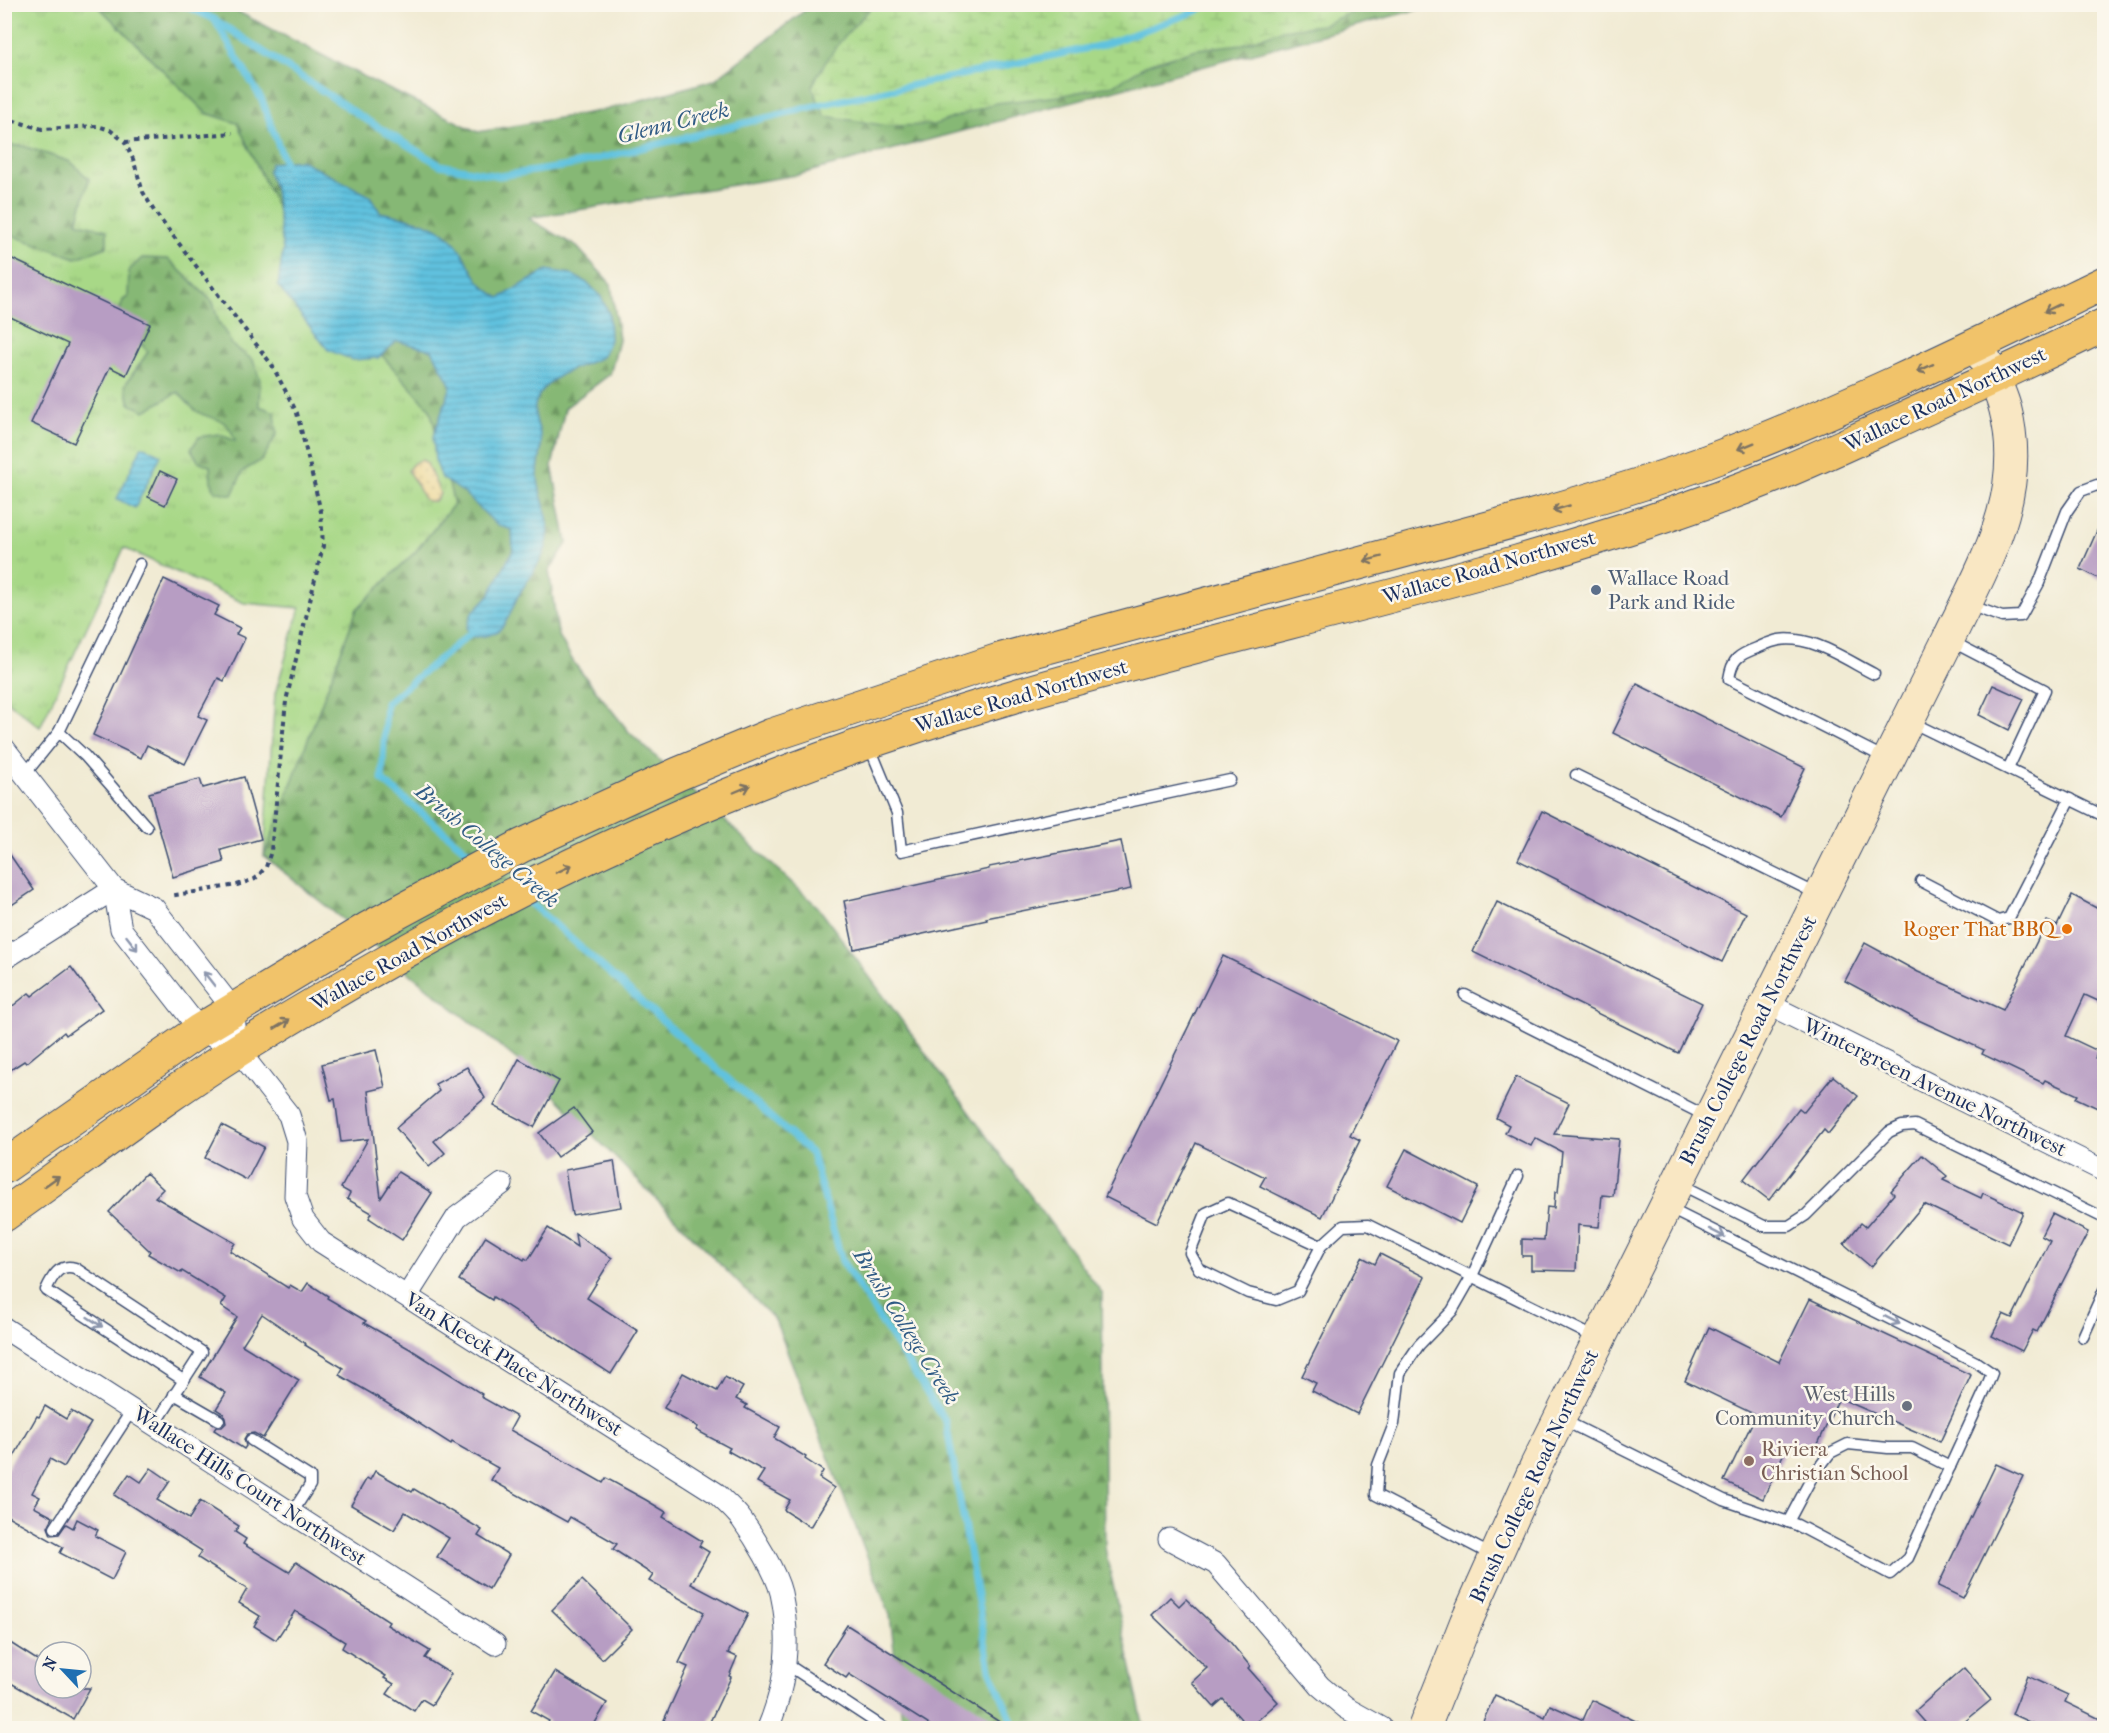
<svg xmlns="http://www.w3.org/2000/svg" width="2109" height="1733" viewBox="0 0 2109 1733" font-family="'IM FELL French Canon',serif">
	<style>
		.grass { fill: url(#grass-tufts); stroke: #628472; stroke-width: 1.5 }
		.forest { fill: url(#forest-firs); stroke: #507469; stroke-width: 1.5 }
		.wetland { fill: url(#wetland-marsh); stroke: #628472; stroke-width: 1.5 }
		.sand { fill: url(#sand-dots); stroke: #84847e; stroke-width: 1.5 }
		.water { fill: url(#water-rules); stroke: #3e789e; stroke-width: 1.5 }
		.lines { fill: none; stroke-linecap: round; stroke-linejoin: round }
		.stream { stroke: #60c2df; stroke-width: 7 }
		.building { fill: #b79dc3 }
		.lane-casing { stroke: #3b4b70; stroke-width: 13 }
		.street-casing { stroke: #3b4b70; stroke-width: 23 }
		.secondary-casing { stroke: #3b4b70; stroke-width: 34 }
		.primary-casing { stroke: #3b4b70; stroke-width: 35 }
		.path { stroke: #3b4b70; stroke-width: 4; stroke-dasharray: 4.5 4.5; stroke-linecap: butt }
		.lane { stroke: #fff; stroke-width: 10 }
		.street { stroke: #fff; stroke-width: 21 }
		.secondary { stroke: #f9e7c3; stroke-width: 32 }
		.primary { stroke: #f1c36a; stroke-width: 33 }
		.oneway { stroke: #7b7263 }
		.oneway2 { stroke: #8d97ae }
		.service-dot { fill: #5c6f8a; stroke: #fbf7ec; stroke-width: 2 }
		.food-dot { fill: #e8710a; stroke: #fbf7ec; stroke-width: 2 }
		.worship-dot { fill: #6b7280; stroke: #fbf7ec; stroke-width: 2 }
		.education-dot { fill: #8d6e63; stroke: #fbf7ec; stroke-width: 2 }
		.labels { text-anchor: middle; stroke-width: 5; stroke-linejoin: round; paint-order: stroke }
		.street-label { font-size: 21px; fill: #1b2f5e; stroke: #fbf7ec }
		.service-label { font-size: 21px; fill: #4e5e75; stroke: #fbf7ec; text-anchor: start }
		.food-label { font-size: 21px; fill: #c56008; stroke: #fbf7ec; text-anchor: end }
		.worship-label { font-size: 21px; fill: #5b616d; stroke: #fbf7ec; text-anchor: end }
		.education-label { font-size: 21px; fill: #785e54; stroke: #fbf7ec; text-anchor: start }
		.water-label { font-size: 22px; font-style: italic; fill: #305b85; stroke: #fbf7ec }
	</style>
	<defs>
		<pattern id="grass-tufts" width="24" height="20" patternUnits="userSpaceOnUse" patternTransform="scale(1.5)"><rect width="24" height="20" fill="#a8d887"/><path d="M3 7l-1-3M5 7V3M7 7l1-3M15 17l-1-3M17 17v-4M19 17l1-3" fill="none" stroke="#90ba77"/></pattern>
		<pattern id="forest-firs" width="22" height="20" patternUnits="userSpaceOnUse" patternTransform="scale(1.5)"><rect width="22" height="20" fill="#86b874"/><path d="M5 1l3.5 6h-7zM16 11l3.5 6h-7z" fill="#6d9662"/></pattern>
		<pattern id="wetland-marsh" width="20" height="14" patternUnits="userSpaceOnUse" patternTransform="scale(1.5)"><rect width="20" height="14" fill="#a8d887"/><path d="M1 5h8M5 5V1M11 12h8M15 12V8" fill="none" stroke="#90ba77"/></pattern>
		<pattern id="sand-dots" width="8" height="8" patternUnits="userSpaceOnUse" patternTransform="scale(1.5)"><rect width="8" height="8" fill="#eeda9e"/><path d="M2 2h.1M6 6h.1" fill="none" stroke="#ccbb8a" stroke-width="1.8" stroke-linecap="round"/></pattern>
		<pattern id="water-rules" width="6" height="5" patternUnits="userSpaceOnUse" patternTransform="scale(1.5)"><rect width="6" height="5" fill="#60c2df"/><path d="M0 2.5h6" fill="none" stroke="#4e9eb8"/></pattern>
	</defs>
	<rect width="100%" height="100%" fill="#fbf7ec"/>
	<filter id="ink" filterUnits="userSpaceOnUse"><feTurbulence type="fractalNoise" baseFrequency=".0167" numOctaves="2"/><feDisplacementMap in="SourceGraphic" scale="12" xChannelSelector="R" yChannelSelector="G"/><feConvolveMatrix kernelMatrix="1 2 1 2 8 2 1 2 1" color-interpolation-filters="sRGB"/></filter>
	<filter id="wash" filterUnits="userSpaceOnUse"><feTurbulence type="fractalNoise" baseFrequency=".008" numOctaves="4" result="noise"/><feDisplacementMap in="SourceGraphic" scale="24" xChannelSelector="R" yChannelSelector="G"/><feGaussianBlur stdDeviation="1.35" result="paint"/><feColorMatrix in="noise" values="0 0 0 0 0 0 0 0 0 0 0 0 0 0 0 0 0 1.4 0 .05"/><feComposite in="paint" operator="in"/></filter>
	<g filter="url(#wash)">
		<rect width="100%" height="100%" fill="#f1ebd4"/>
		<polygon class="grass" points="4,5 112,5 576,246 611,284 619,340 610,374 565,408 552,466 567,543 549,571 558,634 574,663 629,732 315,897 264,856 275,694 300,608 244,603 124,548 40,727 5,699"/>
		<g class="forest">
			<polygon points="97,5 225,5 372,81 478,132 605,110 714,80 812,5 1434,5 797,175 528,218 576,246 611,284 619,340 610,374 565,408 552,466 567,543 549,571 558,634 574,663 629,732 818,907 1102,1293 1105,1548 1144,1728 903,1728 890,1615 775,1320 526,1067 264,856 357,609 415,552 454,504 430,409 308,273 237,123 206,113"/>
			<polygon points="5,145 23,146 71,162 89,179 77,222 107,230 107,247 76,258 5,233"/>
			<path d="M142 258 168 259 213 302 218 320 233 346 253 360 260 380 259 406 275 412 277 434 262 460 243 471 232 495 215 491 211 481 210 466 198 461 191 449 199 437 219 434 235 441C227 413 213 423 195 410 189 405 183 398 178 392L145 411 130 404 125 385 148 352 118 317 123 300 128 297 129 270Z"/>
		</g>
		<path class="wetland" d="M875 4H1368V5L1322 25 1281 30 1243 44 1197 49 1148 64 1114 85 1058 96 996 103 933 125 888 126 825 116 812 87C828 53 848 31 875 4Z"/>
		<path class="sand" d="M422 460 427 463C430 474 437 483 440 494L435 501C420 503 423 493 416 483 413 478 410 476 408 470 412 464 415 461 422 460Z"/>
		<g class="water">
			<path d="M301 160 370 196 380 212C406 218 439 222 456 244 474 267 471 282 500 298L547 270 571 274 589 284 601 297 609 314 610 340 602 357C580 367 545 375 536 402 532 413 539 427 541 438 543 451 537 465 538 479 540 499 551 517 548 537 546 559 527 579 517 598 506 622 504 637 474 637L466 629 472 613 490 594 513 550 512 530 496 524 463 492 442 478 435 460 433 437 451 386 432 350 397 341 378 358 353 360 328 350 278 286 283 250 275 190 268 171 271 163Z"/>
			<polygon points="142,446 161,455 135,508 117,499"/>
		</g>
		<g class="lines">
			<g class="stream">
				<polyline points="182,4 214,19 365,119 440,165 499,176 568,166 823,104 1103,45 1197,11 1206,4"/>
				<polyline points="214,19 262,100 286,166 288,167"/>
				<polyline points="477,628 386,703 382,780 477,859"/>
				<polyline points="525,899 559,928 812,1154 842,1261 946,1422 990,1669 1015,1728"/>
			</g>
		</g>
		<g id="blocks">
			<g class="building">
				<polygon points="4,255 150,324 126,375 110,367 74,443 31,423 68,344 4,314"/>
				<polygon points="160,471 177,479 165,505 148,497"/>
				<polygon points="2104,515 2104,581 2080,569"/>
				<polygon points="164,579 219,606 214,615 240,628 236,634 245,638 224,681 218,678 198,716 207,720 185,764 147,745 141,758 93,735"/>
				<polygon points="1637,684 1805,768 1781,817 1613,733"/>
				<polygon points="1993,685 2024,699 2009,730 1979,715"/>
				<polygon points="244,777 261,839 221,850 224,862 173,877 149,793 200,779 203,788"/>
				<polygon points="1542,811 1746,913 1722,962 1518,860"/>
				<polygon points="1121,841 1131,889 986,918 987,920 854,949 844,901 989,869 989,867"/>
				<polygon points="4,846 34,890 4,910"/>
				<polygon points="2072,895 2104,912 2104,989 2098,1001 2085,995 2066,1036 2098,1051 2095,1058 2104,1062 2104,1111 2076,1098 2078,1095 2045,1080 2043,1083 1982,1054 1984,1050 1914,1018 1845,981 1865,943 1918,972 2003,1010 2047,921 2057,926"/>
				<polygon points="1497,902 1702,1003 1678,1053 1473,952"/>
				<polygon points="1223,956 1397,1041 1350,1135 1360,1140 1322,1217 1260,1186 1265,1177 1196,1143 1157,1223 1105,1197"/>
				<polygon points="71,967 102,1009 66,1035 64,1032 26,1063 24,1061 4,1074 4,1013 29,993 32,996"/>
				<polygon points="376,1050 385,1087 368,1091 381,1198 398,1172 432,1193 402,1240 369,1218 372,1213 347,1199 350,1193 341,1188 368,1139 341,1142 335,1099 331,1100 322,1064"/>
				<polygon points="519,1059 559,1081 534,1127 494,1106"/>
				<polygon points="467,1067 485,1098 434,1141 445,1153 429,1167 396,1128 439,1091 435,1084"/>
				<polygon points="1833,1076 1858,1096 1828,1134 1824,1130 1769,1200 1743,1180 1799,1108 1804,1112"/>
				<polygon points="1516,1077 1569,1103 1554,1134 1619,1139 1613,1196 1602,1195 1599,1227 1578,1225 1576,1271 1531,1270 1531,1256 1522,1256 1522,1239 1544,1240 1547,1207 1554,1208 1555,1192 1558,1192 1562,1152 1535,1138 1531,1146 1505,1133 1509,1125 1496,1118"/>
				<polygon points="574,1108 592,1132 557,1157 539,1133"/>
				<polygon points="222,1125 264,1147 247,1180 205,1158"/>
				<polygon points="1406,1149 1478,1187 1460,1223 1387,1186"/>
				<polygon points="1922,1155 1947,1176 1943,1180 1981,1198 1983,1193 2023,1212 2008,1244 1924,1204 1871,1267 1844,1244 1861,1223 1866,1227 1894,1194 1891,1191"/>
				<polygon points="614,1161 621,1207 572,1215 565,1170"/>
				<polygon points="146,1173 163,1189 155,1197 235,1243 230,1251 288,1288 290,1285 302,1292 308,1283 328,1296 327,1298 366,1321 364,1323 410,1349 482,1394 481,1397 517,1417 510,1430 603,1483 606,1478 646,1500 666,1512 663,1517 702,1541 699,1546 709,1552 691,1584 748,1614 728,1653 737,1657 729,1676 731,1677 707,1728 673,1728 664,1720 688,1667 679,1663 704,1612 649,1581 653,1575 613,1549 617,1544 570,1517 567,1522 491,1480 498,1468 452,1442 451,1444 374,1395 339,1375 343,1368 305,1345 306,1344 262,1314 242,1345 299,1380 263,1438 254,1433 247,1434 244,1439 246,1446 244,1449 214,1430 216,1427 222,1427 226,1423 224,1414 216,1409 226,1393 200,1377 237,1317 221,1306 226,1298 182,1271 181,1273 148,1254 150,1251 109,1212"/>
				<polygon points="2052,1214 2088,1232 2037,1332 2033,1330 2022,1351 1992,1336 2003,1314 2012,1318 2050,1241 2041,1236"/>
				<polygon points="548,1228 577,1247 575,1234 612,1258 587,1298 638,1331 611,1374 493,1297 492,1300 459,1280 486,1236 524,1260 525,1258 528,1260"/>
				<polygon points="1380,1254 1425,1277 1357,1414 1312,1391 1316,1383 1302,1376 1362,1257 1375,1264"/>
				<polygon points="1810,1299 1971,1375 1940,1442 1839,1398 1813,1455 1788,1444 1763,1499 1724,1481 1756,1415 1685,1381 1709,1327 1779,1362"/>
				<polygon points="683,1373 717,1391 725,1377 743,1387 736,1399 747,1405 745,1408 780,1427 774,1438 806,1457 805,1459 823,1471 819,1478 834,1488 810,1527 784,1510 790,1500 757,1482 764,1471 728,1451 730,1448 696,1430 698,1427 664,1408"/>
				<polygon points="45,1406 66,1419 71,1411 91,1423 64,1467 50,1459 32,1493 40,1497 34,1507 53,1517 48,1527 51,1535 59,1534 66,1524 73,1528 77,1519 98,1530 95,1536 126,1552 112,1580 60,1553 63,1547 4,1514 4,1474 37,1416 39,1417"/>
				<polygon points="1996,1464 2023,1476 1963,1598 1938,1586"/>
				<polygon points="151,1468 170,1481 157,1500 189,1519 200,1501 239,1526 235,1532 246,1539 243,1544 289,1572 296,1562 389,1622 387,1625 430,1651 425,1658 451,1674 432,1705 422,1699 414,1711 387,1694 394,1684 384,1678 386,1676 342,1648 345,1642 295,1611 276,1640 254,1626 260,1616 239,1603 247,1589 198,1558 202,1551 114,1495 129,1474 141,1482"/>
				<polygon points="375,1471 412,1492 414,1489 482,1530 478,1536 509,1555 489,1589 437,1557 449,1538 405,1512 394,1530 351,1505 367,1478 370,1480"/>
				<polygon points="582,1580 632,1629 602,1659 552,1610"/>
				<polygon points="1170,1597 1179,1606 1186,1599 1226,1637 1250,1666 1248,1668 1278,1702 1249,1728 1223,1699 1214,1707 1192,1682 1207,1668 1152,1615"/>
				<polygon points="847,1625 920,1671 1009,1728 934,1728 849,1674 846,1678 823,1663"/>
				<polygon points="4,1639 45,1665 45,1688 90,1688 73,1719 4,1679"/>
				<polygon points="1964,1668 1991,1700 1957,1728 1930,1728 1915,1711"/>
				<polygon points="555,1672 607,1703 592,1728 545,1728 549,1721 531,1711"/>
				<polygon points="2027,1676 2068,1695 2065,1702 2104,1721 2104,1728 2042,1728 2012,1714"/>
				<polygon points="1495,1695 1545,1717 1550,1705 1583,1720 1592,1700 1650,1728 1480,1728"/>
			</g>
		</g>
	</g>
	<g filter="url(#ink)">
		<use href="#blocks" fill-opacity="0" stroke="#3b4b70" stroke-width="1.5"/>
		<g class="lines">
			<g class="lane-casing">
				<g id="lane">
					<polyline points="1969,605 2002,617 2021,616 2039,583 2067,511 2081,491 2097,485 2104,488"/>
					<polyline points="1949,640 2045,690 2008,769"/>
					<path d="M1874 674C1846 660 1812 635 1779 640 1772 641 1764 645 1757 648 1738 655 1732 659 1729 679L1885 758"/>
					<polyline points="1911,722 2104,816"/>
					<polyline points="59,732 85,756 147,827"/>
					<polyline points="869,745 897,813 901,851 1230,780"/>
					<polyline points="25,774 59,732 140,564"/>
					<polyline points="1576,775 1817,894"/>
					<polyline points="1921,881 1998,921 2009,918 2070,799"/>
					<polyline points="1465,995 1706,1116"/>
					<polyline points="1680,1184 1764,1226 1789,1226 1806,1215 1889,1132 1902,1126 1915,1125 2104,1218"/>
					<polyline points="1321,1246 1228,1203 1206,1213 1190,1253 1199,1269 1248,1293 1276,1300 1298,1291 1321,1246 1343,1226 1368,1225 1596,1338"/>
					<polyline points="2083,1337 2104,1290"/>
					<polyline points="174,1394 219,1420"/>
					<polyline points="1563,1420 1724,1500 1797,1525 1890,1574 1908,1558 1987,1386 1992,1373 1976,1362 1668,1208"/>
					<path d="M155 1425 202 1352 75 1268C59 1263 52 1277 46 1290L183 1380"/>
					<polyline points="251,1440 310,1477 310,1485 292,1513"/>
					<polyline points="1788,1522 1812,1477 1830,1453 1848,1444 1888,1448 1912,1448 1950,1467"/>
					<polyline points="55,1528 132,1410"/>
					<polyline points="1492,1555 1376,1495 1378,1465 1394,1424 1400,1373 1419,1345 1452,1311 1472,1276 1518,1176"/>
					<polyline points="785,1663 884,1728"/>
				</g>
			</g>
			<g class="street-casing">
				<g id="street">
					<polyline points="4,748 114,889 154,908 233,1009 238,1050"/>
					<path d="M114 889 121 929 200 1030 238 1050 289 1115 297 1141 295 1196 303 1219 321 1242 716 1493C725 1502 735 1510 742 1520 755 1538 776 1572 781 1593 791 1639 786 1685 768 1728"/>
					<polyline points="4,959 114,889"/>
					<polyline points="1766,1003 2104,1171"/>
					<polyline points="407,1296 457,1217 502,1184"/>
					<polyline points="4,1328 495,1644"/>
					<polyline points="1169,1539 1216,1564 1320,1686 1346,1708 1382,1728"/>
				</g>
			</g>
			<g class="secondary-casing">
				<path id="secondary" d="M1424 1728 1466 1622 1536 1466 1948 640C1984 565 2028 494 2005 408 1999 386 1987 365 1978 344"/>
			</g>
			<g class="primary-casing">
				<g id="primary">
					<path d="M4 1167 200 1030 367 929 521 846 678 774 772 735 999 660 1533 516C1596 498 1659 480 1719 457 1851 407 1978 344 2104 283"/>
					<path d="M4 1215C83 1159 159 1100 240 1049 404 947 574 856 753 785 1000 686 1261 634 1517 562 1605 536 1694 509 1779 474 1811 461 1843 446 1874 432 1952 397 2028 362 2104 325"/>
				</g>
			</g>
			<g class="path">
				<polyline points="4,118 42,129 98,126 110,130 125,142 133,159 143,192 154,211 272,365 297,413 321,512 323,546 286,701 277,793 271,851 266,867 255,879 237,885 170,896"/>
				<polyline points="125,142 233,133"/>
			</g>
			<use href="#lane" class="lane"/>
			<use href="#street" class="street"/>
			<use href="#secondary" class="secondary"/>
			<use href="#primary" class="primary"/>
		</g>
		<defs><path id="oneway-shaft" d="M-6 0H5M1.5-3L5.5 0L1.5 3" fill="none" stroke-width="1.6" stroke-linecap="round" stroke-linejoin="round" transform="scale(1.5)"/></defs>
		<g class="oneway">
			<use href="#oneway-shaft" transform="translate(2052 308) rotate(154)"/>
			<use href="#oneway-shaft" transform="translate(1925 368) rotate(155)"/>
			<use href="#oneway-shaft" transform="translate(1746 446) rotate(158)"/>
			<use href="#oneway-shaft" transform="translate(1561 508) rotate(164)"/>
			<use href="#oneway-shaft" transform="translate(1373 559) rotate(165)"/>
			<use href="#oneway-shaft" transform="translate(742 789) rotate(-23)"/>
			<use href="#oneway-shaft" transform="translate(564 869) rotate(-26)"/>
			<use href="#oneway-shaft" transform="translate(282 1024) rotate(-31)"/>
			<use href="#oneway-shaft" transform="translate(52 1181) rotate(-35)"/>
		</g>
		<g class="oneway2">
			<use href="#oneway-shaft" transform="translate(132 943) rotate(52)"/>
			<use href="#oneway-shaft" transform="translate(209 979) rotate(-128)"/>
			<use href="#oneway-shaft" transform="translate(1717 1233) rotate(27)"/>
			<use href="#oneway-shaft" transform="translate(1892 1320) rotate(27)"/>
			<use href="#oneway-shaft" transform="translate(95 1322) rotate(33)"/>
		</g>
	</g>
	<circle class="service-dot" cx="1596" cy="590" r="6"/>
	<circle class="food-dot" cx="2067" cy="929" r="6"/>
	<circle class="worship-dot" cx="1907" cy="1406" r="6"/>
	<circle class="education-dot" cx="1749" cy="1461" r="6"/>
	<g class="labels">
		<g class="street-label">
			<text transform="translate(1945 399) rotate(-25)" y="7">Wallace Road Northwest</text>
			<text transform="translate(1489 567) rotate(-16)" y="7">Wallace Road Northwest</text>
			<text transform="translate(1021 696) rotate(-16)" y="7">Wallace Road Northwest</text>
			<text transform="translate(409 952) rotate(-29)" y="7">Wallace Road Northwest</text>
			<text transform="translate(1748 1040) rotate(-63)" y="7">Brush College Road Northwest</text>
			<text transform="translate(1935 1087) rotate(26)" y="7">Wintergreen Avenue Northwest</text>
			<text transform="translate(514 1364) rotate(32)" y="7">Van Kleeck Place Northwest</text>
			<text transform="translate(1534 1476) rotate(-65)" y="7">Brush College Road Northwest</text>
			<text transform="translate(250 1486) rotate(33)" y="7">Wallace Hills Court Northwest</text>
		</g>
		<g class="service-label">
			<text x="1608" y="585">Wallace Road<tspan x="1608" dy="24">Park and Ride</tspan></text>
		</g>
		<g class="food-label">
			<text x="2055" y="936">Roger That BBQ</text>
		</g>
		<g class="worship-label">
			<text x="1895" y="1401">West Hills<tspan x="1895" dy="24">Community Church</tspan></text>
		</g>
		<g class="education-label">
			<text x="1761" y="1456">Riviera<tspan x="1761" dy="24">Christian School</tspan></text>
		</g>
		<g class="water-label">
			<text transform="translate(673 122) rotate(-14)" y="8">Glenn Creek</text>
			<text transform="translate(488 845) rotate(40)" y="8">Brush College Creek</text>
			<text transform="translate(907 1326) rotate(58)" y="8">Brush College Creek</text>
		</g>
	</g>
	<rect width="2109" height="1733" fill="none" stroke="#fbf7ec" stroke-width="24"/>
	<g transform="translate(63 1670) rotate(296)"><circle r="28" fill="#fbf7ec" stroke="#a1a7b3" stroke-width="1.5"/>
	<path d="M0-4.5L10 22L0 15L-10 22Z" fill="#1f6fb2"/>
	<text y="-9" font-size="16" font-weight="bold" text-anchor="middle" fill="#1b2f5e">N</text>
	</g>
</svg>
